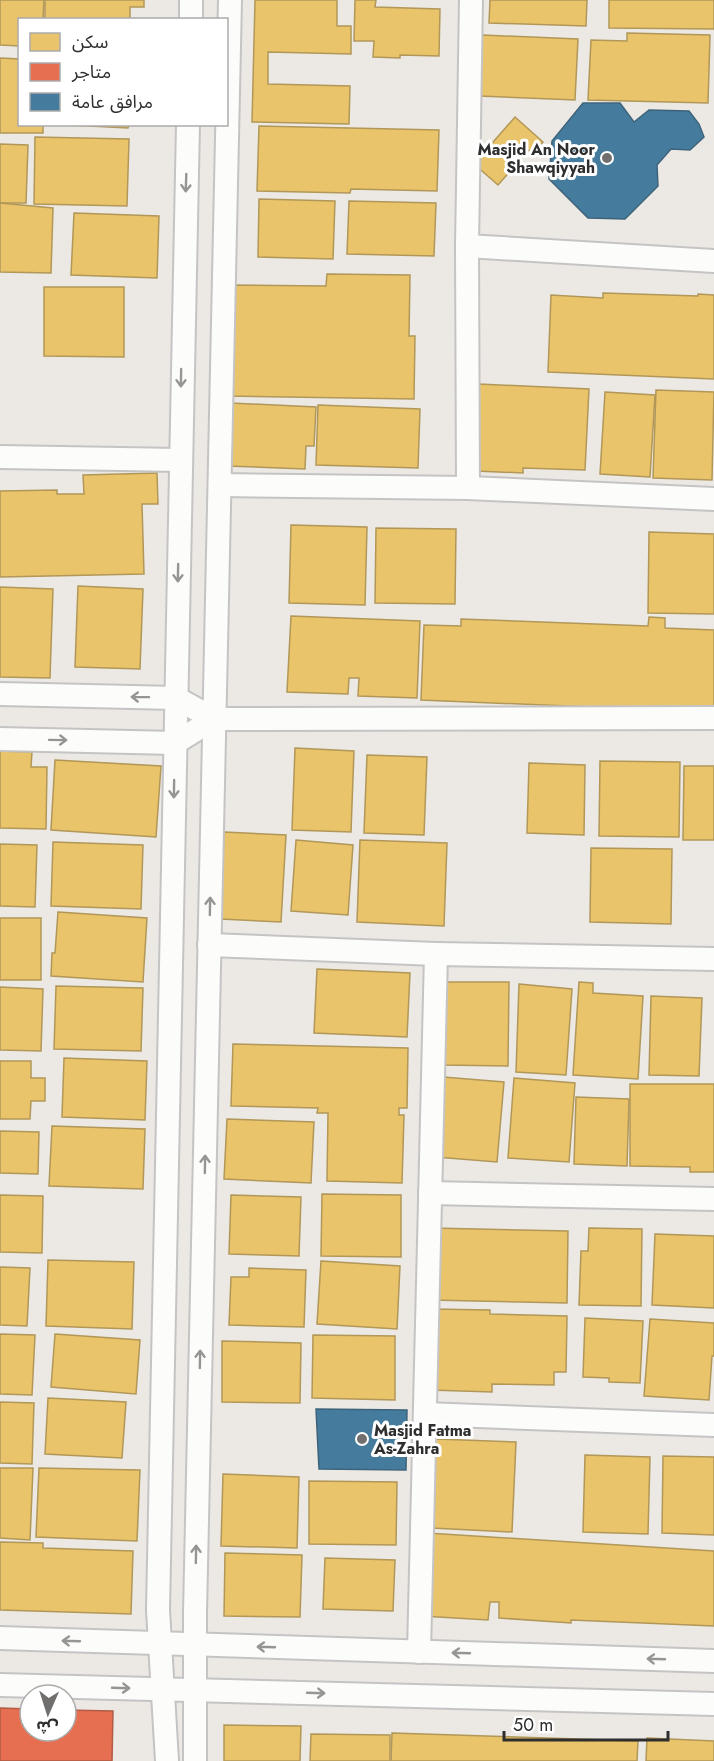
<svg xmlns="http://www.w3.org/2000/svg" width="714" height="1761" viewBox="0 0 714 1761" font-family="Jost,'Noto Sans Arabic',sans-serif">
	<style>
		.homes { fill: #e9c46a; stroke: #b19758; stroke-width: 1.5 }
		.shops { fill: #e76f51; stroke: #b05c46; stroke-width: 1.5 }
		.public { fill: #457b9d; stroke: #3e647c; stroke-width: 1.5 }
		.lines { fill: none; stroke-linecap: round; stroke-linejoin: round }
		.minor-casing { stroke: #c5c4c5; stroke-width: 26 }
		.minor { stroke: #fcfcfb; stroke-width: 22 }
		.oneway { stroke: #959594 }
		.poi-dot { fill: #706f6e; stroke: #fff; stroke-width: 2 }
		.labels { text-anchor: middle; stroke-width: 6; stroke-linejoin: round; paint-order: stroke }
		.poi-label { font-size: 16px; font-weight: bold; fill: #2e2e2e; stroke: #fff; text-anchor: end }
	</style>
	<rect width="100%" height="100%" fill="#ece8e4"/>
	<g class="homes">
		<polygon points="0,0 44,0 43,20 20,20 20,46 0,45"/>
		<polygon points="45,0 144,0 144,7 130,7 130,20 45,20"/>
		<polygon points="255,0 337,0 337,26 351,26 351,54 268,52 268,84 350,86 349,124 252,122"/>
		<polygon points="355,0 376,0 375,7 440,9 439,56 400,55 400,58 373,57 374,41 354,41"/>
		<polygon points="490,0 587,0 586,26 489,23"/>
		<polygon points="609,0 714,0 714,29 609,28"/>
		<polygon points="627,33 710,35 708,103 588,100 591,40 627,41"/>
		<polygon points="482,35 578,39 575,100 479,96"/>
		<polygon points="0,58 20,59 20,124 43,124 43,133 0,133"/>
		<polygon points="515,117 543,142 533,153 529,150 498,185 474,164"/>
		<polygon points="49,124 129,124 128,128"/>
		<polygon points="259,126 439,130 437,191 351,189 350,193 257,191"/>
		<polygon points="35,137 129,139 127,206 34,204"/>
		<polygon points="0,144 28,145 26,203 0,203"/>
		<polygon points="259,199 335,201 333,259 258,257"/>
		<polygon points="349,201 436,203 434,256 347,254"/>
		<polygon points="0,203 53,208 51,273 0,272"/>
		<polygon points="74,213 159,216 157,278 71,275"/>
		<polygon points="327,274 410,275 409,336 415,336 414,399 225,396 227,285 326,286"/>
		<polygon points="44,287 124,287 124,357 44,356"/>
		<polygon points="603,293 698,296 698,294 714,295 714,379 548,372 551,295 603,298"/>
		<polygon points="479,384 589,389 585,470 523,468 523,473 476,471"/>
		<polygon points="656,390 714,392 712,480 653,478"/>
		<polygon points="605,392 655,395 650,477 600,474"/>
		<polygon points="230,403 316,407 314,446 306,446 305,469 227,466"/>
		<polygon points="318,405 420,409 418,468 316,465"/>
		<polygon points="157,473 158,504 142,504 144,574 0,577 0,491 57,490 57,494 84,494 83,475"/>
		<polygon points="291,525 367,527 365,605 289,603"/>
		<polygon points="376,528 456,529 455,604 375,603"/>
		<polygon points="649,532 714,534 714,614 648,613"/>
		<polygon points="78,586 143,589 140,669 75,667"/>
		<polygon points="0,587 53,589 50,678 0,677"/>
		<polygon points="291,616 420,621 417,698 358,696 359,678 349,678 348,694 287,692"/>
		<polygon points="649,617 665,618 665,628 714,630 714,712 421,700 424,625 461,626 461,619 648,626"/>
		<polygon points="295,748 354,751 351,832 292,830"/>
		<polygon points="0,751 32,752 31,767 47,767 46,829 0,828"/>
		<polygon points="367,755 427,757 424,835 364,833"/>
		<polygon points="55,760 161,766 156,837 51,830"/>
		<polygon points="600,761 680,762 679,837 599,836"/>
		<polygon points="529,763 585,765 584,835 527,833"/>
		<polygon points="684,766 714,766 714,840 683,840"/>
		<polygon points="224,832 286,835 281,922 221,919"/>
		<polygon points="296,840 353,845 348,915 291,911"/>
		<polygon points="360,840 447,843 444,926 357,922"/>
		<polygon points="53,842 143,845 141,909 51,906"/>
		<polygon points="0,844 37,845 35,907 0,906"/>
		<polygon points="591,848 672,849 671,924 590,922"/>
		<polygon points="58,912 147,918 143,982 51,976 52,953 55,953"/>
		<rect x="0" y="918" width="41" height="62"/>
		<polygon points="317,969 410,973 407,1037 314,1033"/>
		<polygon points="444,982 509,982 508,1066 443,1065"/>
		<polygon points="579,982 593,983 593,993 643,996 638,1079 573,1075"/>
		<polygon points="519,984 572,989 566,1075 516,1072"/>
		<polygon points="56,986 143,988 141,1051 54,1049"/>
		<polygon points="0,987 43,989 41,1051 0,1050"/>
		<polygon points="651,996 702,998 699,1076 649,1075"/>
		<polygon points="233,1044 408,1048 407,1108 399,1108 399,1115 404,1115 402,1183 327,1181 328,1113 317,1113 318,1108 231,1106"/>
		<polygon points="64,1058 147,1061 145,1120 62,1117"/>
		<polygon points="0,1061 31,1061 31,1078 45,1078 45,1101 31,1101 30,1119 0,1119"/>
		<polygon points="443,1077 504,1082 497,1162 436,1157"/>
		<polygon points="514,1078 575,1083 569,1162 508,1158"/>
		<polygon points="630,1084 714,1084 714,1172 690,1172 690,1167 630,1166"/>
		<polygon points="576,1097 629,1099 627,1166 574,1164"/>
		<polygon points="227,1119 314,1122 311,1183 224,1179"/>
		<polygon points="52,1126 145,1129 143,1189 49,1186"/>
		<polygon points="0,1131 39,1132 38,1174 0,1173"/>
		<polygon points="322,1194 401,1195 401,1257 321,1256"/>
		<polygon points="0,1195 43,1196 42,1253 0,1252"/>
		<polygon points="231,1195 301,1197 299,1256 229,1254"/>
		<polygon points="432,1228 568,1231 567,1303 431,1300"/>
		<polygon points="589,1228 642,1229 641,1306 579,1305 581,1251 588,1251"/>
		<polygon points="655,1234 714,1236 714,1308 652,1305"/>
		<polygon points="48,1260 134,1262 132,1329 46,1326"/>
		<polygon points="321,1261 400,1266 397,1329 317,1324"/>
		<polygon points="0,1267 30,1268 27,1326 0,1325"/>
		<polygon points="249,1268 306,1270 304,1327 229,1325 231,1277 249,1277"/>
		<polygon points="432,1309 490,1310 490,1314 567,1316 566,1372 554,1372 554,1385 492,1384 492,1392 430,1390"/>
		<polygon points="585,1318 643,1321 640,1383 609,1382 609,1378 583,1377"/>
		<polygon points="650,1319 714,1323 714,1356 712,1356 709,1400 644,1396"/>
		<polygon points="0,1334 35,1335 32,1395 0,1394"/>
		<polygon points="55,1334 140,1340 136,1394 51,1387"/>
		<polygon points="313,1335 395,1336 395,1400 312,1398"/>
		<polygon points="222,1341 301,1343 300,1403 222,1402"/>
		<polygon points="48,1398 126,1402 122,1458 45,1454"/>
		<polygon points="0,1402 34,1403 32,1464 0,1463"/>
		<polygon points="436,1439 516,1442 512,1532 432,1528"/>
		<polygon points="585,1455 650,1457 648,1534 583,1532"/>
		<polygon points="663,1456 714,1457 714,1535 662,1533"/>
		<polygon points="0,1468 33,1468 30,1540 0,1538"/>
		<polygon points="39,1468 140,1470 137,1541 36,1537"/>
		<polygon points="223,1474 299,1477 297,1548 221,1546"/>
		<polygon points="309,1481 397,1482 396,1545 309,1544"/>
		<polygon points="427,1533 714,1551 714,1626 571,1620 571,1623 499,1618 499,1602 490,1602 488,1620 422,1616"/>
		<polygon points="0,1542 43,1543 43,1548 133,1551 131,1614 0,1610"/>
		<polygon points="225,1553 302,1555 300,1617 224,1616"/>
		<polygon points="325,1558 395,1560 393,1611 323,1609"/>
		<polygon points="224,1725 301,1726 300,1761 224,1761"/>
		<polygon points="392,1733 638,1741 637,1761 391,1761"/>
		<polygon points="311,1734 390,1735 390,1761 310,1761"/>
		<polygon points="647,1738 714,1741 714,1761 646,1761"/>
	</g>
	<polygon class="shops" points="0,1708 30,1709 30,1731 66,1731 66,1710 113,1711 112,1761 0,1761"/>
	<g class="public">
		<polygon points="583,103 620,103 634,122 649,110 689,111 699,124 704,137 690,150 671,149 657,165 658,186 625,219 588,218 549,179 552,141"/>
		<polygon points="316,1409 407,1410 406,1470 319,1469"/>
	</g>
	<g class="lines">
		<g class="minor-casing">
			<g id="minor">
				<polyline points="191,20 191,0"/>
				<polyline points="467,246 714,261"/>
				<polyline points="0,457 180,460"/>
				<polyline points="220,485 468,488 714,499"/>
				<polyline points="468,488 467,246 471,0"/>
				<polyline points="0,694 176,698 214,719 714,718"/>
				<polyline points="0,739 175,743 214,719"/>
				<polyline points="209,945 436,954 714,959"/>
				<polyline points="430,1193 714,1199"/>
				<polyline points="425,1414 714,1425"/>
				<polyline points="0,1638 714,1661"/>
				<polyline points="419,1652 436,954"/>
				<polyline points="0,1685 714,1704"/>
				<polyline points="167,1761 158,1610 188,124"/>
				<polyline points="195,1761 195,1613 230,0"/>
			</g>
		</g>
		<use href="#minor" class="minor"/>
	</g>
	<defs><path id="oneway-shaft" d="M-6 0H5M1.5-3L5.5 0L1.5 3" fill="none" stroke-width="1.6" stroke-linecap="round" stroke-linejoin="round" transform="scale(1.5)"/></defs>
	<g class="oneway">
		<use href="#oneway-shaft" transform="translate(186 183) rotate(92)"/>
		<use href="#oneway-shaft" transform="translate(181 378) rotate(91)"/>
		<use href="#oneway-shaft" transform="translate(178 573) rotate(91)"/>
		<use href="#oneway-shaft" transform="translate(140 697) rotate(-179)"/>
		<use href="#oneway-shaft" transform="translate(58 740) rotate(1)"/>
		<use href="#oneway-shaft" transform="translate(174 789) rotate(91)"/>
		<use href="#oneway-shaft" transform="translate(210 906) rotate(-89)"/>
		<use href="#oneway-shaft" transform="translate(205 1164) rotate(-89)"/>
		<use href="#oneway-shaft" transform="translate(200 1359) rotate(-89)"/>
		<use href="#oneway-shaft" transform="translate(196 1554) rotate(-89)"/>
		<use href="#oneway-shaft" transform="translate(71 1641) rotate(-178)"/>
		<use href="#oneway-shaft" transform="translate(266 1647) rotate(-178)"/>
		<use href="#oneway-shaft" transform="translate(461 1653) rotate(-178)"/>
		<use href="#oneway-shaft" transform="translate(656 1659) rotate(-178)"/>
		<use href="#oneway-shaft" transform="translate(121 1688) rotate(2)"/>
		<use href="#oneway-shaft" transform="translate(316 1693) rotate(2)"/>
	</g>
	<g class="poi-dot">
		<circle cx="607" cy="158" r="6"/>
		<circle cx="362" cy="1439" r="6"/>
	</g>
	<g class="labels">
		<g class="poi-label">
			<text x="595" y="155">Masjid An Noor<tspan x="595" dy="18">Shawqiyyah</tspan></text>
			<text x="374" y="1436" text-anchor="start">Masjid Fatma<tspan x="374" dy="18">As-Zahra</tspan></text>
		</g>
	</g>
	<rect x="18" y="18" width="210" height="108" fill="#ffffff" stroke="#ababab" stroke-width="1.5"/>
	<rect x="30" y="33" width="30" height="18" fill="#e9c46a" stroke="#ababab" stroke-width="1.5"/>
	<text x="72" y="48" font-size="18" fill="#2e2e2e">سكن</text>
	<rect x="30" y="63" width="30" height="18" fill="#e76f51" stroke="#ababab" stroke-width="1.5"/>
	<text x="72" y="78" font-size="18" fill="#2e2e2e">متاجر</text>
	<rect x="30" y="93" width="30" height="18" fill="#457b9d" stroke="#ababab" stroke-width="1.5"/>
	<text x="72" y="108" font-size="18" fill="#2e2e2e">مرافق عامة</text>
	<g transform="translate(48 1713) rotate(183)"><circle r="28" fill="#ffffff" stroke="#ababab" stroke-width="1.5"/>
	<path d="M0-4.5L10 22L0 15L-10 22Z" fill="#706f6e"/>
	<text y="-9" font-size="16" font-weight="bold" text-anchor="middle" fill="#2e2e2e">ش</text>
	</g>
	<path d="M504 1731v9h164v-9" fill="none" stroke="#2e2e2e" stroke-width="3"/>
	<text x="513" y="1731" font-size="18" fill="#2e2e2e" stroke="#ffffff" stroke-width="4.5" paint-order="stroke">50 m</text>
</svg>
